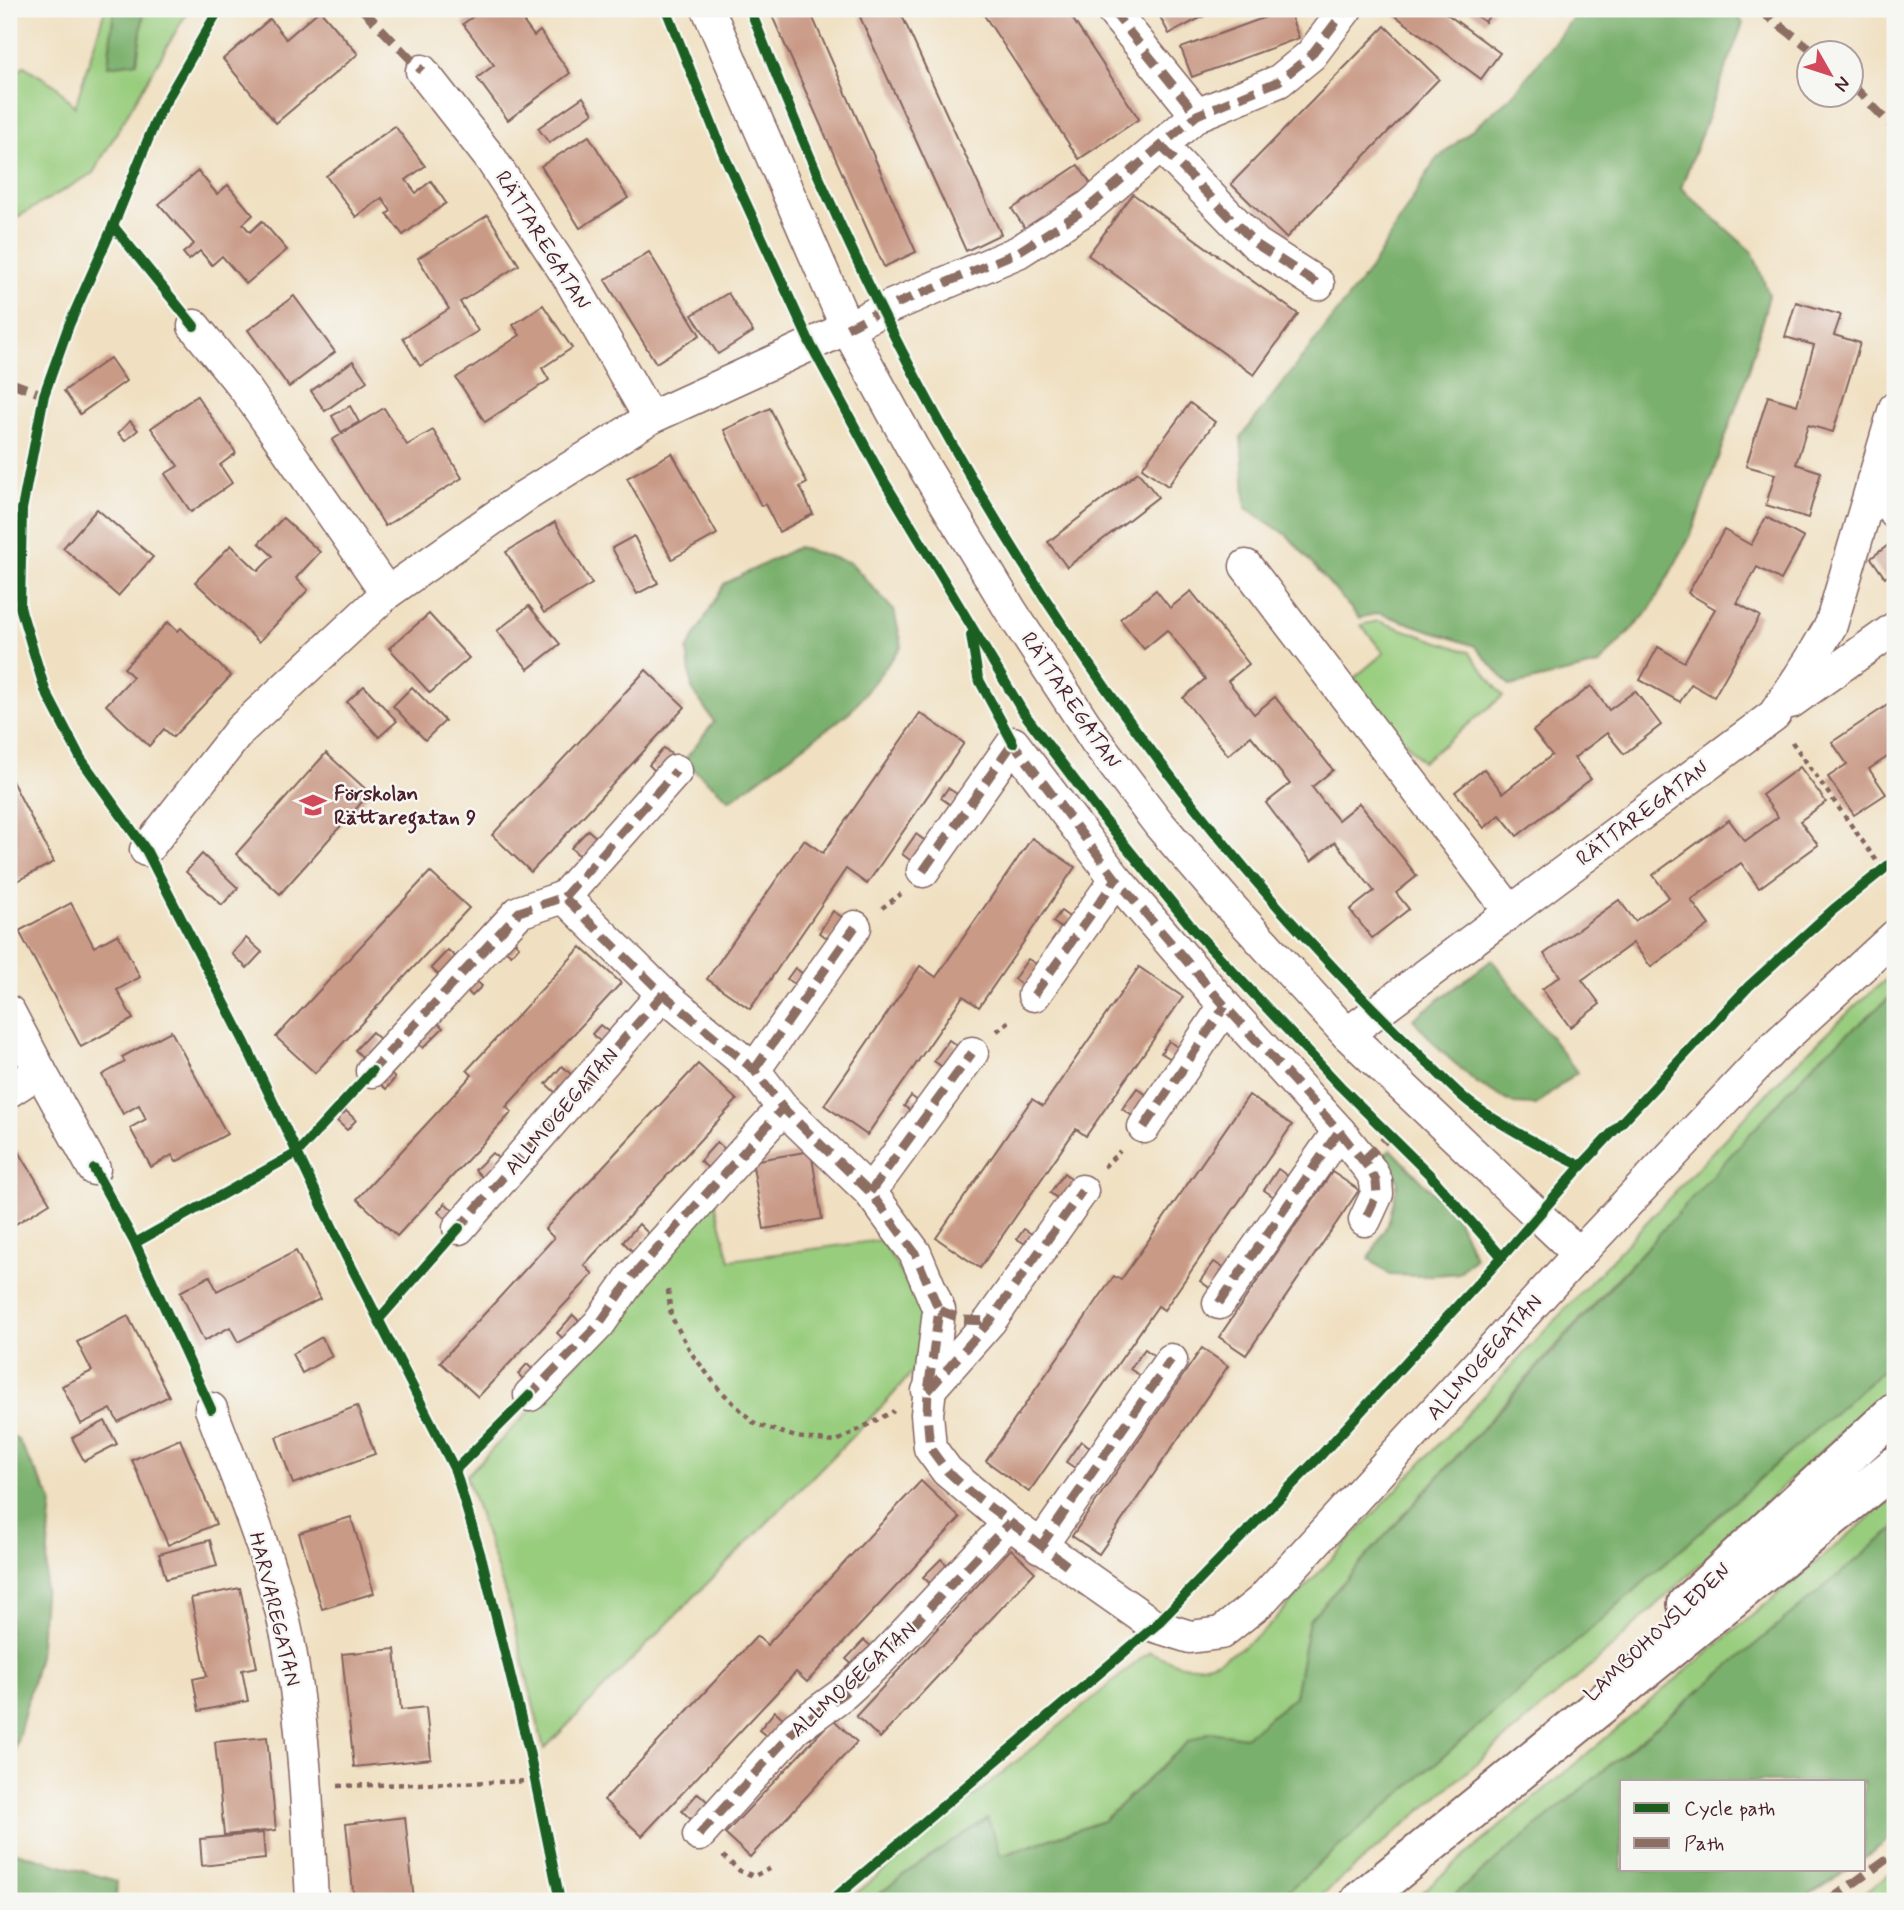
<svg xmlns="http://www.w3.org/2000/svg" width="1904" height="1910" viewBox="0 0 1904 1910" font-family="Mynerve,sans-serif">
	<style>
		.green { fill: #99cd7e; stroke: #727654; stroke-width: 2 }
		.forest { fill: #7ab06d; stroke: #62684c; stroke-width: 2 }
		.building { fill: #c99a86 }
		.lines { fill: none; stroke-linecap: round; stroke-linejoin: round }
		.minor-casing { stroke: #846360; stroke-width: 35 }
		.secondary-casing { stroke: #846360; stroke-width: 42 }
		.path { stroke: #846360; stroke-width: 4.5; stroke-dasharray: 5 5; stroke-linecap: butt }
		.minor { stroke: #fff; stroke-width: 32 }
		.secondary { stroke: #fff; stroke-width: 38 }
		.quiet { stroke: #8d6e63; stroke-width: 9; stroke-dasharray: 18 9; stroke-linecap: butt }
		.cycleway-casing { stroke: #f6f6f2; stroke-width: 15 }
		.cycleway { stroke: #1b5e20; stroke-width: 10 }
		.labels { text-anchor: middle; stroke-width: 5; stroke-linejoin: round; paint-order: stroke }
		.street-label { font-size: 21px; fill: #4a1f2b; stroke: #f6f6f2 }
		.poi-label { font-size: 21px; font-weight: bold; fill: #4a1f2b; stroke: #f6f6f2; text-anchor: start }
	</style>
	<rect width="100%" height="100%" fill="#f6f6f2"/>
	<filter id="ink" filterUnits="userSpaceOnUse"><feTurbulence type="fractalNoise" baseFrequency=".0143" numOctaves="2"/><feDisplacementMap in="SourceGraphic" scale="14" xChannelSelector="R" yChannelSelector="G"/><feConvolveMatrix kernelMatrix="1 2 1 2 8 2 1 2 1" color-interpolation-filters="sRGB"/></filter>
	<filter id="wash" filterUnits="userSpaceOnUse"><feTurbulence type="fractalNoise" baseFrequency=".00686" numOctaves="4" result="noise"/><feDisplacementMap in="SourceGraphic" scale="28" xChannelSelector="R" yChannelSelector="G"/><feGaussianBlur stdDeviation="1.57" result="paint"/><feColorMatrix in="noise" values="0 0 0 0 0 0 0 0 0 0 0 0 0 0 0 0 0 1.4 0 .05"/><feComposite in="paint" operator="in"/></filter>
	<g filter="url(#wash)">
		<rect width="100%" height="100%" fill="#f0e0c1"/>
		<g class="green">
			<polygon points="105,9 114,9 108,65 137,61 144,9 189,9 93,173 9,222 9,78 24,66 56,86 75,107"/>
			<polygon points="1378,621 1469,652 1503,696 1422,762 1353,679 1384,653 1361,625"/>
			<path d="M1895 972V993L1865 1019 1607 1289 1309 1620 1295 1697 1245 1737 1210 1732 1188 1742 1103 1821 1000 1856 987 1818 909 1871 870 1901H847L1149 1652C1161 1656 1178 1666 1190 1666 1219 1666 1247 1645 1267 1628L1787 1072 1856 1005Z"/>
			<polygon points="715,1202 730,1260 881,1240 921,1305 920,1363 890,1398 544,1749 511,1611 466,1476 622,1317 643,1281"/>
			<polygon points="1895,1359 1895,1382 1598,1660 1315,1901 1276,1901 1583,1636"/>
			<polygon points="1895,1496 1895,1528 1447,1901 1411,1901"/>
			<polygon points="1895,1871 1895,1901 1853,1901"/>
		</g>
		<g class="forest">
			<polygon points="114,9 144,9 137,62 108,66"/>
			<polygon points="1580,9 1731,9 1743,23 1681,188 1753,253 1769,295 1749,370 1691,535 1649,611 1598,665 1510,686 1475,646 1379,613 1359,618 1288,536 1246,508 1241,437 1371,268 1435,161 1513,95"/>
			<polygon points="798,547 851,563 894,611 902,646 850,712 730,800 684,761 714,722 692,689 687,650 724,584"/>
			<polygon points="1492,960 1577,1072 1536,1105 1514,1104 1477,1083 1440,1050 1413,1019"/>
			<polygon points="1895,993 1895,1359 1583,1636 1276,1901 870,1901 909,1871 988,1818 1001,1856 1103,1821 1188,1742 1210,1732 1245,1737 1295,1697 1309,1620 1816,1061"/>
			<polygon points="1391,1149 1457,1218 1475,1257 1459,1273 1423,1276 1390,1275 1369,1259 1389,1221 1398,1182 1381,1156"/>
			<polygon points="9,1434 18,1440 52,1501 39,1656 9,1773"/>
			<polygon points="1895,1528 1895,1835 1864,1858 1864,1782 1622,1782 1622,1870 1847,1870 1800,1901 1447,1901"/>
			<polygon points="9,1850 117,1881 116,1901 9,1901"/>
		</g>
		<g id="blocks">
			<g class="building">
				<polygon points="483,9 514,9 534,36 540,31 570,73 508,120 477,78 494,65 463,24"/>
				<polygon points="769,9 809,9 916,252 884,267"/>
				<polygon points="879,9 899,9 1001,234 966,251 860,17"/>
				<polygon points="980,9 1066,9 1139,119 1079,159"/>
				<polygon points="1156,9 1218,9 1169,34"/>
				<polygon points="1288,9 1299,38 1192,77 1181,48"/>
				<polygon points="1397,9 1440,9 1500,53 1481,79 1393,14"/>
				<polygon points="1467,9 1494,9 1485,22"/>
				<polygon points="320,10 358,54 276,123 223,59 270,19 286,39"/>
				<polygon points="1385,26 1439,79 1286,238 1231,184"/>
				<polygon points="583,97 593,113 549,143 538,128"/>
				<polygon points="395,126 425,166 406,180 416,193 431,181 446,203 403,235 387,214 391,211 382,198 356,217 326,176"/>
				<polygon points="589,136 628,198 580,228 541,166"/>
				<polygon points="1078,165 1097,193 1031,237 1012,209"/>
				<polygon points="198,171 217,194 228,185 253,215 243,224 250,232 262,221 287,250 246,284 222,256 212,265 200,251 189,260 183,253 194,244 159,204"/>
				<polygon points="1133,194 1298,314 1254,375 1088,255"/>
				<polygon points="488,215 519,265 460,302 478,331 420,366 403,338 449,309 418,258"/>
				<polygon points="649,252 700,335 656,363 605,280"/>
				<polygon points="728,293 753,332 718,354 692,315"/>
				<polygon points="294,296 335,352 289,387 248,330"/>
				<polygon points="1796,302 1841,315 1834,335 1860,343 1833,432 1808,425 1796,464 1821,472 1808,518 1766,505 1775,474 1746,466 1768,396 1797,405 1814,345 1785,337"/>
				<polygon points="543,305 572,348 542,368 549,380 485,422 456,378 520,335 513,325"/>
				<polygon points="110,358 126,381 80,414 64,391"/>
				<polygon points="353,361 367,381 325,411 311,391"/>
				<polygon points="197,396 236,453 220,465 232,483 191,512 165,474 178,466 151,428"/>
				<polygon points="1190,403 1215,422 1168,486 1142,468"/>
				<polygon points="350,406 359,422 341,432 332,416"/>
				<polygon points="384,408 407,445 433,430 462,478 385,526 332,440"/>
				<polygon points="770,408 807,483 800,487 813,514 779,532 765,504 761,506 724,430"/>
				<polygon points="130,421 138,430 125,441 118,433"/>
				<polygon points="672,453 717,534 672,559 627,478"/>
				<polygon points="1138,472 1158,497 1067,567 1048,542"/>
				<polygon points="97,509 153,557 118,596 63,548"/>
				<polygon points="1766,517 1804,538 1781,580 1757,567 1737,603 1760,616 1714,697 1691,684 1680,702 1640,680 1658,647 1684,662 1715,609 1688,593 1724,530 1751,545"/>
				<polygon points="283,518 320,552 296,578 308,590 259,642 195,582 231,545 258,571 273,556 259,543"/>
				<polygon points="555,522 592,584 544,613 506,552"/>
				<polygon points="634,536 658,583 637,594 612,548"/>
				<polygon points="1895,540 1895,570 1885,578 1871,558"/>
				<polygon points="1156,590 1170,608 1191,591 1249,664 1228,681 1254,714 1275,697 1333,770 1312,787 1324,803 1338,820 1359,803 1417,876 1396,893 1409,909 1372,938 1350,910 1374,891 1335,842 1311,861 1288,832 1266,803 1290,784 1251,736 1228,755 1183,698 1205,679 1186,654 1167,630 1144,649 1120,619"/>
				<polygon points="529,606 560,644 528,669 497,631"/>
				<polygon points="429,614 469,658 430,693 389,648"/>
				<polygon points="168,622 177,631 181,628 231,676 173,737 164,729 149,746 106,705 133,677 124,668"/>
				<polygon points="646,670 685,707 531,872 492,835"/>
				<polygon points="364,686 397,721 379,737 347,702"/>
				<polygon points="1591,686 1609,710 1635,691 1661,725 1624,754 1607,733 1574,758 1591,779 1517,836 1500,815 1484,828 1455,792 1484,769 1503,793 1552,755 1533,731"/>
				<polygon points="412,687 445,721 425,740 393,706"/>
				<polygon points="1895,700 1895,752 1869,769 1886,794 1854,815 1828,777 1847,764 1832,742"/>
				<polygon points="920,713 964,743 867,884 846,869 750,1009 707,979 804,840 823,853"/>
				<polygon points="664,748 676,758 660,776 649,765"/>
				<polygon points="326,753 370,793 280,894 236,854"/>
				<polygon points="1800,767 1826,802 1800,821 1818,845 1759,888 1741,863 1691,900 1709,925 1651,967 1633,943 1582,980 1600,1004 1570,1027 1542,989 1560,976 1544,954 1619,900 1635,921 1669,897 1653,875 1729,820 1745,841 1778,817 1762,795"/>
				<polygon points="12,781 54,862 9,885 9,783"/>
				<polygon points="948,788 960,796 952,806 941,798"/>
				<polygon points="588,830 599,840 582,858 571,848"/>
				<polygon points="916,834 928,843 914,863 902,854"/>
				<polygon points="1032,838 1075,867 979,1007 963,996 867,1135 824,1105 920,966 936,977"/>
				<polygon points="202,854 238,888 222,905 186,872"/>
				<polygon points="430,872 469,908 315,1073 276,1037"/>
				<polygon points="71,903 94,947 118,934 140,977 117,990 133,1019 81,1047 19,931"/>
				<polygon points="833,911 845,919 831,940 819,933"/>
				<polygon points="1061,911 1072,919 1064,930 1053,922"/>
				<polygon points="509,936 519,946 511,955 500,946"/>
				<polygon points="246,938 262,952 247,968 232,954"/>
				<polygon points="581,947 621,983 506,1107 512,1112 397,1236 357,1199 472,1075 467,1070"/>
				<polygon points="448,950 459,960 442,978 431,968"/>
				<polygon points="1028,959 1040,966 1025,987 1014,979"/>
				<polygon points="1139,967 1183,997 1086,1136 1076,1129 980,1268 936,1238 1032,1099 1043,1106"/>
				<polygon points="795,968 806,976 798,986 787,979"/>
				<polygon points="471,976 482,986 472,996 462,986"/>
				<polygon points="432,1017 443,1028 423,1048 412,1038"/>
				<polygon points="600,1025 610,1033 602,1043 592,1034"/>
				<polygon points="171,1031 227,1134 176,1162 172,1155 151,1167 130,1128 146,1119 139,1105 123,1114 102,1075 125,1062 122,1057"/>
				<polygon points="372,1032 382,1041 365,1060 355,1050"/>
				<polygon points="949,1040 960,1048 945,1069 934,1061"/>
				<polygon points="1169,1041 1180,1049 1173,1060 1161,1053"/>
				<polygon points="698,1064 737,1100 584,1265 593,1274 478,1397 440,1362 554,1238 545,1229"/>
				<polygon points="562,1066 573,1076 557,1094 546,1084"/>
				<polygon points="385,1069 395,1078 386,1089 375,1080"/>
				<polygon points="1137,1088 1148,1096 1134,1117 1122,1109"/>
				<polygon points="1249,1095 1292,1125 1164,1310 1158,1306 1029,1492 986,1461 1114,1276 1121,1280"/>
				<polygon points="911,1096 922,1104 915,1114 904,1106"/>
				<polygon points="346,1111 356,1120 347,1130 337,1121"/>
				<polygon points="717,1142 727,1151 710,1170 700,1161"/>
				<polygon points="18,1150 50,1203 9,1228 9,1156"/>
				<polygon points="811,1151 822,1219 764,1229 752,1161"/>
				<polygon points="492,1153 503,1162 486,1181 475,1170"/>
				<polygon points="1278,1169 1289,1177 1274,1197 1264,1190"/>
				<polygon points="1332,1172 1359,1190 1246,1355 1219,1337"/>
				<polygon points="1064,1173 1074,1181 1060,1200 1050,1193"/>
				<polygon points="445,1203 455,1212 448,1221 438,1212"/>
				<polygon points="639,1224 649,1234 632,1251 623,1242"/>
				<polygon points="1024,1229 1035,1236 1029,1246 1017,1239"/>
				<polygon points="296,1251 320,1299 238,1342 230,1327 204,1341 180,1292 210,1276 217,1291"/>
				<polygon points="1214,1262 1225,1269 1211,1289 1200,1281"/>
				<polygon points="573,1315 583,1325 567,1342 557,1333"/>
				<polygon points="128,1316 169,1396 118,1422 111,1409 81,1424 62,1386 92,1371 77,1342"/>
				<polygon points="322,1337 332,1356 302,1373 292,1354"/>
				<polygon points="1202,1348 1228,1366 1099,1554 1072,1536"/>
				<polygon points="1145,1349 1156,1357 1142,1377 1130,1369"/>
				<polygon points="527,1364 537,1374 528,1384 518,1374"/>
				<polygon points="357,1406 375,1454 293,1484 276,1437"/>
				<polygon points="105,1421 117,1444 84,1461 72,1438"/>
				<polygon points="180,1439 216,1524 168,1545 132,1460"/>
				<polygon points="1081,1441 1092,1450 1078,1470 1066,1462"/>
				<polygon points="921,1481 960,1518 807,1682 796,1672 642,1836 604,1800 757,1636 767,1645"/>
				<polygon points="351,1517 374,1593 322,1609 299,1533"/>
				<polygon points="210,1540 217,1566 166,1579 159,1554"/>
				<polygon points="1011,1549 1035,1572 880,1738 856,1716"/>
				<polygon points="941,1559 951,1569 934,1587 923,1577"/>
				<polygon points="240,1588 257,1667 242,1670 248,1701 199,1711 193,1679 207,1676 191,1598"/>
				<polygon points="864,1640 874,1649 856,1668 846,1659"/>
				<polygon points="395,1649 401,1710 426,1707 431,1759 354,1767 342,1654"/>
				<polygon points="775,1711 786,1721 770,1739 759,1730"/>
				<polygon points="833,1719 857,1742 750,1857 725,1834"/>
				<polygon points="267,1737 276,1830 224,1835 215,1742"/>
				<polygon points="698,1793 709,1803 693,1821 682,1811"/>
				<polygon points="405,1817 414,1901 354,1901 346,1824"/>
				<polygon points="263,1833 265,1859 202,1866 200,1839"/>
			</g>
		</g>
	</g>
	<g filter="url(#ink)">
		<use href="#blocks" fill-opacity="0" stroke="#846360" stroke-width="2"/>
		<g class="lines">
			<g class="minor-casing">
				<g id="minor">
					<polyline points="708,9 847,328 912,447 1011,611 1096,741 1159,824 1227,903 1347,1034 1579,1254"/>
					<polyline points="1111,9 1197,115"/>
					<polyline points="422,71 491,159 571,281 650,418"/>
					<polyline points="1162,147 1256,244 1318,284"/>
					<polyline points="194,326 246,390 387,593"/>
					<polyline points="1873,480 1895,513"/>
					<polyline points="1246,566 1510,911"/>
					<polyline points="1791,702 1895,628"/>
					<polyline points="146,850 240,730 387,593 525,496 650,418 847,328 882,310 1018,252 1090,206 1197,115 1279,81 1311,55 1346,9"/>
					<polyline points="923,871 1013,743 1116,879 1225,1006 1339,1131 1371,1171 1376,1181 1377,1194 1365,1220"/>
					<polyline points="564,897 676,771"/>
					<polyline points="1034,995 1116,879"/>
					<polyline points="9,1012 40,1071 9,1091"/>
					<polyline points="1347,1034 1774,715 1810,661 1831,625 1895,408"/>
					<polyline points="754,1070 855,927"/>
					<polyline points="40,1071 94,1169"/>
					<polyline points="372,1071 519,912 564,897 663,994 754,1070 783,1108 870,1192 915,1253 939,1310 927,1414 930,1448 947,1471 1009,1523 1155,1626 1190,1637 1221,1633 1261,1601 1579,1254 1772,1049 1895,936"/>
					<polyline points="1144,1127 1225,1006"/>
					<polyline points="870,1192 972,1053"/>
					<polyline points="459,1228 663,994"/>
					<polyline points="1219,1303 1339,1131"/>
					<polyline points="928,1391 990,1321 1082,1191"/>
					<polyline points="530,1395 599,1324 632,1277 783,1108"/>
					<path d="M211 1409C242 1492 278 1574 292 1662 305 1741 308 1822 312 1901"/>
					<polyline points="1040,1547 1171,1360"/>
					<polyline points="699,1835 796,1728 844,1693 881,1659 1009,1523"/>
				</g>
			</g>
			<g class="secondary-casing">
				<g id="secondary">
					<polyline points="1687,1604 1895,1412"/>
					<polyline points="1360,1901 1895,1466"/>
				</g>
			</g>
			<g class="path">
				<polyline points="1792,742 1883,870"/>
				<polyline points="882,908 901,894"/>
				<polyline points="997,1031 1012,1019"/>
				<polyline points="1104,1167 1120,1151"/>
				<polyline points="668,1290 671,1316 692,1354 719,1389 755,1424 796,1437 835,1442 894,1411"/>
				<polyline points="338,1786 535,1781"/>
				<polyline points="723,1856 740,1871 754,1876 771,1868"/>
			</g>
			<use href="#minor" class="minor"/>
			<use href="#secondary" class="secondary"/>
			<g class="quiet">
				<polyline points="362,9 422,71"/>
				<polyline points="1111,9 1197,115"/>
				<polyline points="1758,9 1815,52"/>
				<polyline points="1852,85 1895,129"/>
				<polyline points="1162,147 1256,244 1318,284"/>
				<polyline points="847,328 882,310 1018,252 1090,206 1197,115 1279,81 1311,55 1346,9"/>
				<polyline points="9,382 44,395"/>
				<polyline points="1010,739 1116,879 1225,1006 1339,1131 1371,1171 1376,1181 1377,1194 1365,1220"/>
				<polyline points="923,871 1013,743"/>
				<polyline points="564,897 676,771"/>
				<polyline points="1034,995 1116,879"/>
				<polyline points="754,1070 855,927"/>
				<polyline points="369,1074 519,912 564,897 663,994 754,1070 783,1108 870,1192 915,1253 939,1310 928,1391 927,1414 930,1448 947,1471 970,1492 1072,1569"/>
				<polyline points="1144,1127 1225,1006"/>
				<polyline points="1363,1161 1390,1135"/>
				<polyline points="870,1192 972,1053"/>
				<polyline points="456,1231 663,994"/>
				<polyline points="1219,1303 1339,1131"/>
				<polyline points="939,1310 964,1320 990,1321"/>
				<polyline points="928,1391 990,1321 1082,1191"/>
				<polyline points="526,1399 599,1324 632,1277 783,1108"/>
				<polyline points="1040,1547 1171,1360"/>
				<polyline points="699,1835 796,1728 844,1693 881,1659 1009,1523"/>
				<polyline points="1829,1901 1895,1853"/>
			</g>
			<g class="cycleway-casing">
				<g id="cycleway">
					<polyline points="219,9 158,115 113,226 69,325 44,395 22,509 20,607 45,690 81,759 146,850 244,1041 347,1258 455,1470 482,1560 529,1751 560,1901"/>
					<polyline points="666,9 724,155 811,345 884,481 1023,712 1107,823 1194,930 1340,1086 1429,1174 1502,1257"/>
					<path d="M750 9C773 67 796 126 822 184 938 446 1090 693 1279 908 1324 959 1371 1008 1420 1055 1438 1072 1454 1091 1473 1105 1507 1129 1544 1147 1581 1166"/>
					<polyline points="113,226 194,326"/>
					<polyline points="971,635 978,678 1013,743"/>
					<polyline points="94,1169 135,1243 211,1409"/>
					<polyline points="135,1243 297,1153 372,1071"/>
					<polyline points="379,1319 459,1228"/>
					<polyline points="455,1470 530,1395"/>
					<polyline points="831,1901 1155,1626 1322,1454 1502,1257 1581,1166 1749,986 1834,909 1895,860"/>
				</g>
			</g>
			<use href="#cycleway" class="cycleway"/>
		</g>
	</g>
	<defs>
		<g id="school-bare" transform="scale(2.1)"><path d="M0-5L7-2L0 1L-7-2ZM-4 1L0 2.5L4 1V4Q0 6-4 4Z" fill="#d1495b" stroke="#f6f6f2" stroke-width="2.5" paint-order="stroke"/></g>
	</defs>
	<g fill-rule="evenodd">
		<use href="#school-bare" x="313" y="805"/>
	</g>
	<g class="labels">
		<g class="street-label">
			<text transform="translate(543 240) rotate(58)" y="7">RÄTTAREGATAN</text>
			<text transform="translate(1071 700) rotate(56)" y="7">RÄTTAREGATAN</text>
			<text transform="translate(1642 813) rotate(-37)" y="7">RÄTTAREGATAN</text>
			<text transform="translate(561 1111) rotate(-49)" y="7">ALLMOGEGATAN</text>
			<text transform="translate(1484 1357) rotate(-48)" y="7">ALLMOGEGATAN</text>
			<text transform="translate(275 1609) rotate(76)" y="7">HARVAREGATAN</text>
			<text transform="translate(1657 1632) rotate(-43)" y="7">LAMBOHOVSLEDEN</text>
			<text transform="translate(853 1679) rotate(-42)" y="7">ALLMOGEGATAN</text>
		</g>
		<g class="poi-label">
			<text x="334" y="800">Förskolan<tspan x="334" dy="24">Rättaregatan 9</tspan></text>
		</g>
	</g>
	<rect width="1904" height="1910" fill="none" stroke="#f6f6f2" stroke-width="35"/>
	<rect x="1620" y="1780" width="245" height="91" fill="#f6f6f2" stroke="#b1a0a2" stroke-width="2"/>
	<rect x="1634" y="1803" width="35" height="10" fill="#1b5e20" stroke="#b1a0a2" stroke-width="2"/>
	<text x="1684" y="1815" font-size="21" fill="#4a1f2b">Cycle path</text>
	<rect x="1634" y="1838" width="35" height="10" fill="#8d6e63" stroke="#b1a0a2" stroke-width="2"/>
	<text x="1684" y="1850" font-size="21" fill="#4a1f2b">Path</text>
	<g transform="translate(1830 74) rotate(129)"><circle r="33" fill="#f6f6f2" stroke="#b1a0a2" stroke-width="2"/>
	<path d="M0-5L12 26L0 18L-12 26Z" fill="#d1495b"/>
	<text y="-10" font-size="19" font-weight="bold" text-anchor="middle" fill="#4a1f2b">N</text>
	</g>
</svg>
